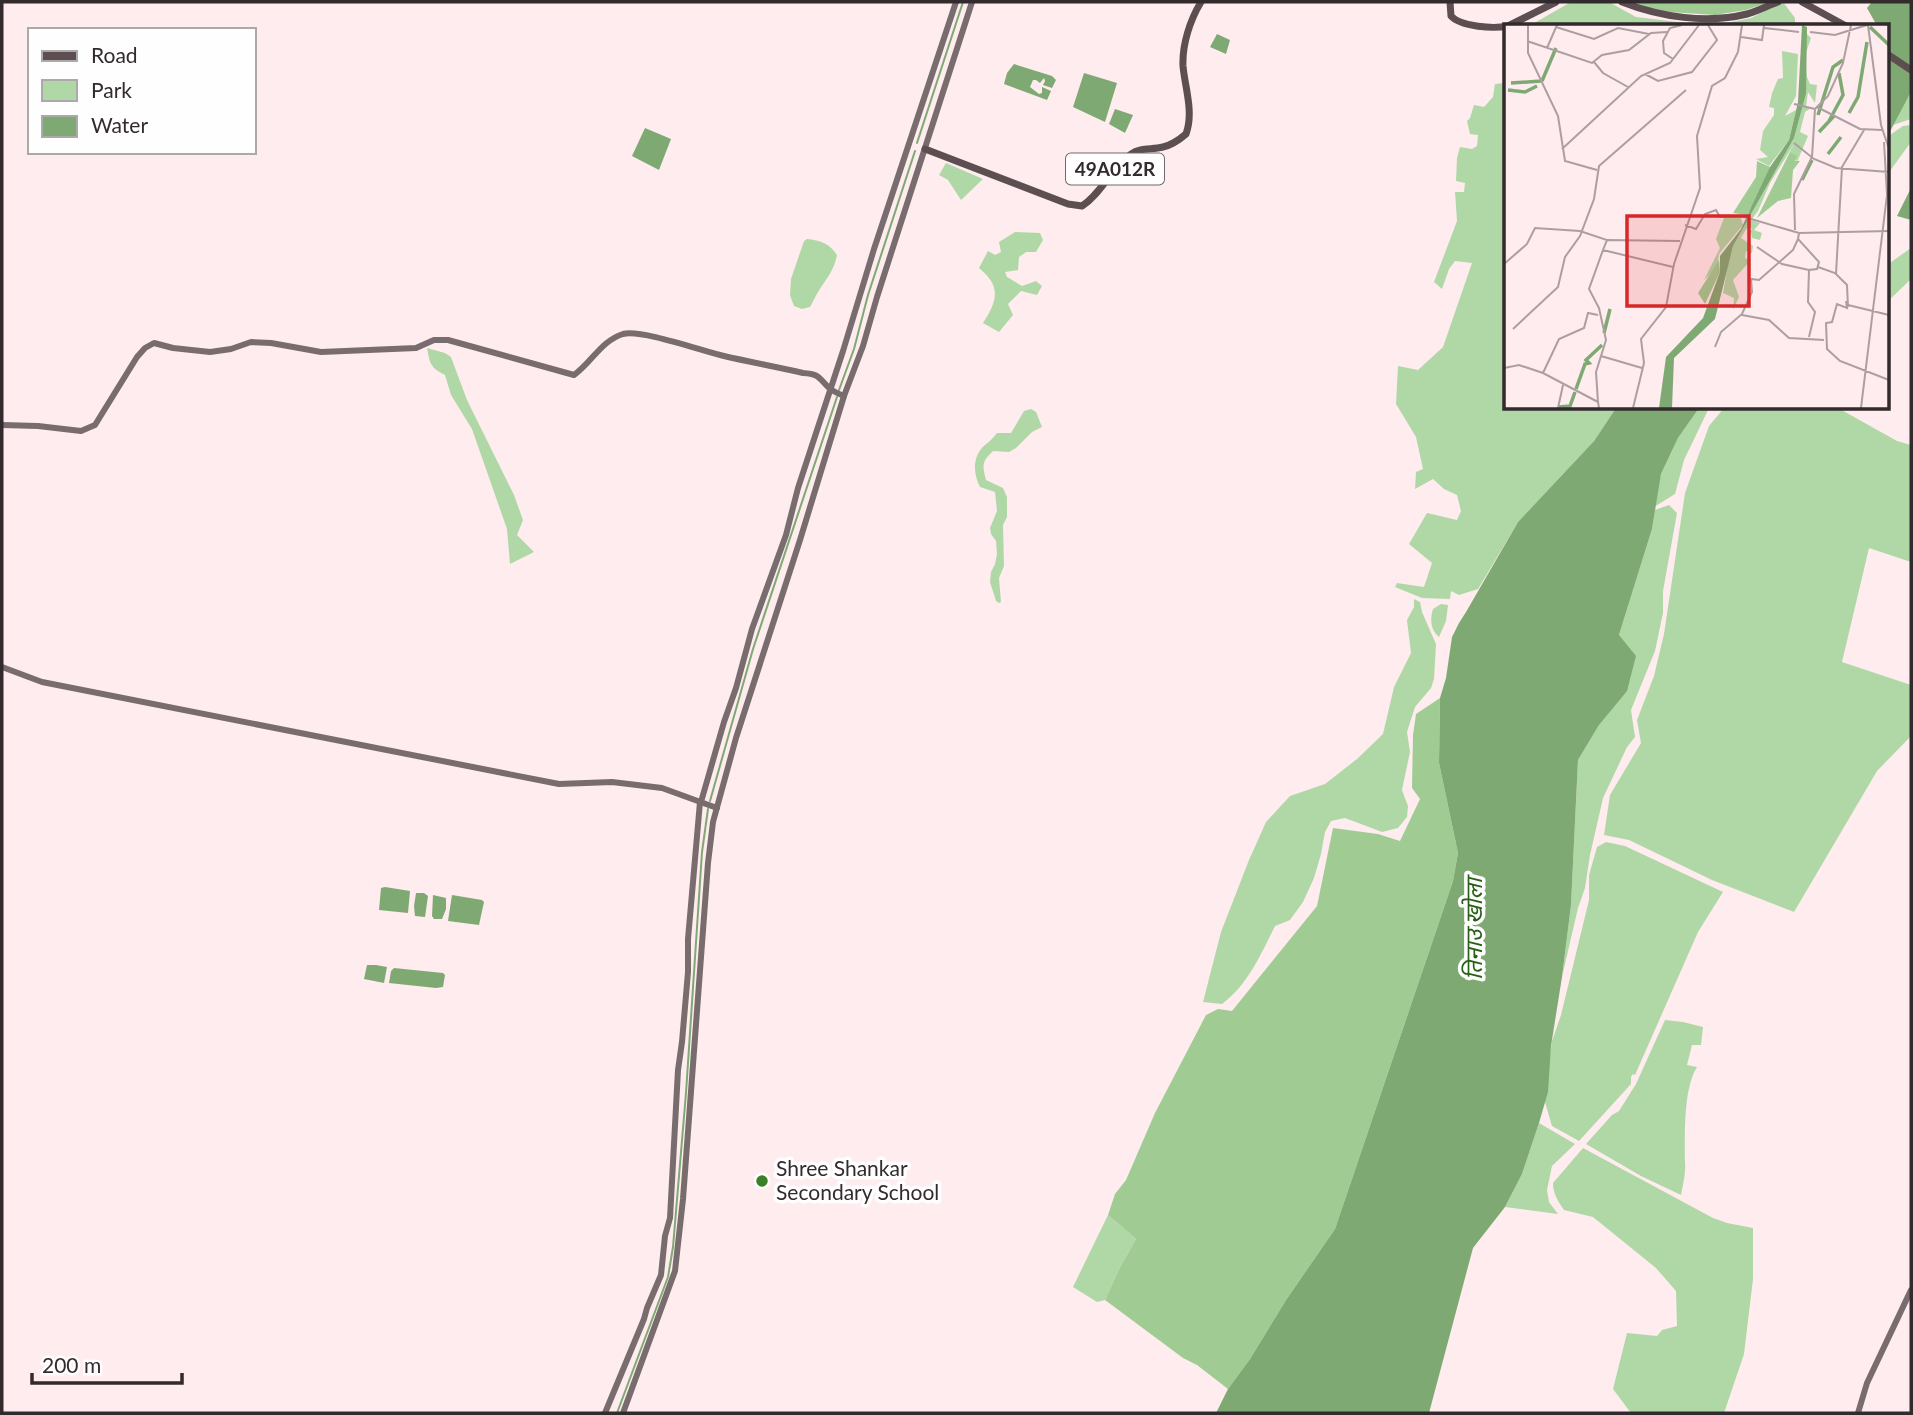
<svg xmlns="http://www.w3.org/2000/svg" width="1913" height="1415" viewBox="0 0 1913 1415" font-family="Lato,'Noto Sans Devanagari',sans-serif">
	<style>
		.green { fill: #b0d8a6 }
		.forest { fill: #a0cc94 }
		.water { fill: #7fa973 }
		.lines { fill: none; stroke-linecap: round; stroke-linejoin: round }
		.stream { stroke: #7fa973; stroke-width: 2 }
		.secondary { stroke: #796c6e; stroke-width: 6 }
		.primary { stroke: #5d4e51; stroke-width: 7 }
		.poi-dot { fill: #3b8024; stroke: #fefefe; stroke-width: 2.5 }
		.labels { text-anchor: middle; stroke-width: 7; stroke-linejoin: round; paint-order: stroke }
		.shield { fill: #fefefe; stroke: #6f6a6b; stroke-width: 2 }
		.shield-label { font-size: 19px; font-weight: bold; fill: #322a2c }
		.poi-label { font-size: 21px; fill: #322a2c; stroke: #fefefe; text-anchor: start }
		.water-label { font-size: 23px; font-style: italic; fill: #286015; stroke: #fefefe }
		.inset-river { fill: none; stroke: #7fa973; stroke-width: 3.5 }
		.inset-road { fill: none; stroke: #ac9ea1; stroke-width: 2 }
		.view { fill: #d62828; fill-opacity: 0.15; stroke: #d62828; stroke-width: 3.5 }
		.inset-edge { fill: none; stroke: #322a2c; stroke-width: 3.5 }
	</style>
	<rect width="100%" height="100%" fill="#feecef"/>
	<g class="green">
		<polygon points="1571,2 1609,2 1636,17 1712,26 1751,18 1783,2 1795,18 1795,26 1529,26"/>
		<polygon points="1505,83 1505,408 1616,408 1594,441 1518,522 1478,589 1459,595 1451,591 1450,599 1422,598 1395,587 1397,583 1424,587 1432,563 1409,544 1427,513 1457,520 1461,511 1457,495 1444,489 1433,479 1415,489 1416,472 1423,469 1416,437 1396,404 1398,366 1418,370 1443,347 1472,263 1455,261 1449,269 1442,289 1434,282 1457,221 1455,192 1464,192 1465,183 1456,181 1457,158 1460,147 1472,149 1477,146 1478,135 1470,134 1467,121 1470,118 1474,105 1484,107 1493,97 1495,84"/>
		<polygon points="1911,92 1911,119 1893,125"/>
		<polygon points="1911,125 1911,142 1887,175 1887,137 1903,126"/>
		<polygon points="946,163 983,179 961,200 948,180 939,175"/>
		<path d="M1015 232 1040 233 1043 240 1036 252H1026L1019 257 1018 270 1005 272 1007 277 1022 286 1036 281 1042 286 1037 295 1021 291 1008 304 1013 315 999 332 983 323C998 300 1001 286 979 268L988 251 995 255 1001 252 999 242Z"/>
		<path d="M807 239C820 240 830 244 837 255 834 271 826 279 818 292 815 297 813 302 810 307L802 309 794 306 790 295 791 279 804 241Z"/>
		<polygon points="1911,248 1911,279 1887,302 1887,265"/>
		<path d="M427 348 445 353 451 357 467 400 514 495 523 520 517 535 534 552 510 564 507 529 472 429 451 395 445 375C430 367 430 364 427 348Z"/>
		<polygon points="1699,408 1709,408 1684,460 1675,494 1654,507 1661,474 1678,438"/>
		<polygon points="1724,408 1838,408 1897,441 1911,445 1911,562 1869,548 1842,662 1911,685 1911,736 1877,771 1794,912 1712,880 1629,840 1604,835 1610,795 1641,743 1637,720 1654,676 1664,634 1685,493 1709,426"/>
		<path d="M1031 409 1036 412 1042 427 1032 432 1016 448 1009 452 993 451C982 462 982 464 986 480L1003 488 1007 497V517L1003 525 1004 566 999 578 1001 602 999 603 996 601 990 582 991 572 995 564 997 554 996 541 991 534 990 528 997 511 995 492 980 487C973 474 972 456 985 445 990 441 993 438 997 433H1011L1024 411Z"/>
		<polygon points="1669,505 1677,513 1663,591 1663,613 1655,651 1631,710 1635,737 1627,747 1603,798 1590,855 1585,888 1578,908 1562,977 1571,905 1578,760 1599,725 1619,635 1652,529 1655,510"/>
		<path d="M1414 599 1420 602 1422 612 1436 644 1434 679 1431 688 1415 707 1407 732 1410 752 1402 790 1408 806 1407 817 1398 828 1382 832 1345 818 1331 821 1325 832 1321 854 1314 878 1303 902 1290 920 1275 926C1261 954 1248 985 1222 1004L1203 1002 1221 932 1249 860 1266 822 1290 796 1325 784 1357 759 1383 734 1394 687 1411 653 1407 620 1414 607Z"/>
		<path d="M1441 604 1448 605 1446 621 1439 637C1430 630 1430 618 1433 609Z"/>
		<polygon points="1606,842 1625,846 1723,892 1698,932 1635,1075 1633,1074 1631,1077 1631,1084 1579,1141 1552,1126 1544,1099 1552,1041 1561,1015 1589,900 1589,875 1597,847"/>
		<path d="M1665 1020 1683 1022 1703 1027 1701 1045H1692L1687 1065 1697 1067C1683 1089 1685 1136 1685 1162 1686 1173 1683 1184 1681 1195L1641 1176 1586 1144 1612 1115 1619 1111 1636 1084Z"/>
		<polygon points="1539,1123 1575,1144 1552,1166 1547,1190 1549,1202 1558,1214 1505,1207 1522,1174"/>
		<path d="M1583 1148 1713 1218 1727 1223 1753 1228V1279L1744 1354 1724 1413H1631L1613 1389 1627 1333 1657 1336 1662 1330 1677 1326 1676 1291 1656 1268 1593 1217 1564 1210C1558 1201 1553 1194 1553 1183Z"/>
		<polygon points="1108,1215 1136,1239 1120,1267 1105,1300 1097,1302 1073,1287"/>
	</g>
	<g class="forest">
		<polygon points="1634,2 1770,2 1746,10 1715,15 1654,11"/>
		<polygon points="1440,698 1439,763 1458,853 1453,881 1335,1229 1286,1300 1250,1359 1228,1389 1197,1365 1183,1358 1105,1300 1120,1267 1136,1239 1108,1215 1115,1194 1126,1180 1155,1113 1206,1015 1218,1009 1232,1011 1317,906 1333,828 1378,834 1400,841 1420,799 1412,788 1413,735 1416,714"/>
	</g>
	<g class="water">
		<polygon points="1872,2 1911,2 1911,92 1887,137 1887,26 1875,26 1876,24 1867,8"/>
		<polygon points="1217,34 1230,40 1226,54 1210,47"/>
		<polygon points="1014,64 1052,76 1056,80 1052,88 1043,85 1045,81 1044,78 1040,83 1036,80 1033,80 1030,87 1039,94 1042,93 1042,87 1051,91 1047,100 1004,84 1007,73"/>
		<polygon points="1084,73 1117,83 1105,122 1073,107"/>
		<polygon points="1115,109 1133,115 1125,133 1109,124"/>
		<polygon points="645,128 671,139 659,170 632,156"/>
		<polygon points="1911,188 1911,220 1897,216"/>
		<polygon points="1616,408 1699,408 1678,438 1661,474 1652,529 1619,635 1636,656 1627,691 1599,725 1578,760 1571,905 1562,977 1551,1046 1548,1092 1539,1123 1522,1174 1505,1207 1473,1248 1429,1413 1216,1413 1228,1389 1250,1359 1286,1300 1335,1229 1453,881 1458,853 1439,763 1440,698 1446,678 1452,637 1459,623 1466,612 1518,522 1594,441"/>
		<polygon points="385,887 410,891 408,913 379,910 381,888"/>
		<polygon points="416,893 424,893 428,896 425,917 415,916 414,906"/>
		<polygon points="433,895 446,898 446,909 442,919 434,919 432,916"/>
		<polygon points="452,895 482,900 484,902 479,925 448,921"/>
		<polygon points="367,965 376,965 387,967 384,983 364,979"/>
		<polygon points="394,968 443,973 445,975 443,987 436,988 389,983 391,971"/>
	</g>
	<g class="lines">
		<g class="stream">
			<polyline points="917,143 963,2"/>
			<polyline points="839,390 854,349 868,295 915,151"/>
			<polyline points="710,801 753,649 837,397"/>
			<polyline points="617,1413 668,1277 673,1247 686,1093 702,852 708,809"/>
		</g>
		<g class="secondary">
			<path d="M2 425 38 426 81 431 95 425 137 357 145 348 154 343 173 348 210 352 231 349 251 342 271 343 321 352 416 348 434 340H448L574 375C592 362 601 341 623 334 641 329 702 351 724 356 750 362 777 367 803 373 819 374 818 377 828 387 832 391 839 394 844 396"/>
			<polyline points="2,667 42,682 559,784 612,782 662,788 717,808"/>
			<polyline points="701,802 724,722 736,688 752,629 786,535 798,488 843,351 874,249 956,2"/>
			<polyline points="605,1413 644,1319 647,1308 661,1275 665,1236 670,1218 678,1070 682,1042 688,972 688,939 700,802"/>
			<polyline points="623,1413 675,1271 683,1199 708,863 713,822 736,738 800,540 844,396 863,346 877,297 972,2"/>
			<polyline points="1858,1413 1867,1383 1911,1290"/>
		</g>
		<g class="primary">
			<path d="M1450 2 1451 16C1461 27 1494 29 1508 26L1556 2"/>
			<path d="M1622 2C1660 17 1707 24 1747 14 1758 11 1767 6 1778 2"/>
			<polyline points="1802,2 1846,26"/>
			<polyline points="1887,54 1911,70"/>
			<path d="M925 149 1068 204 1082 206C1102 193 1111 168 1131 154 1141 147 1151 150 1163 147 1172 145 1179 140 1186 134 1194 112 1185 88 1183 66 1182 45 1190 20 1201 2"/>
		</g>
	</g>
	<circle class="poi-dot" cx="762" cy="1181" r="7"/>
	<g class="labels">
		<rect class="shield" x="1066" y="153.5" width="98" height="31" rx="5"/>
		<g class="shield-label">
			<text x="1115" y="176">49A012R</text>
		</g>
		<g class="poi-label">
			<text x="776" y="1176">Shree Shankar<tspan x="776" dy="24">Secondary School</tspan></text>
		</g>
		<g class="water-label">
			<text transform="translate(1474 929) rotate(-90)" y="8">तिनाउ खोला</text>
		</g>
	</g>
	<g transform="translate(1504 24)">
		<rect width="385" height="385" fill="#feecef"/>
		<path d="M302 9 307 14 301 32 303 53 306 60 313 61 311 79 304 68 302 83 307 84 301 88 296 108 304 112 293 138 287 129 290 120 266 159 254 187 247 196 256 199 250 206 258 209 256 216 248 214 247 208 243 211 248 205 244 202 237 214 249 222 248 229 242 227 241 234 247 236 229 256 235 273 229 286 230 274 219 269 224 240 229 222 290 114 302 70 300 44ZM278 27 294 30 292 72 281 92 292 86 285 116 265 142 252 135 264 133 256 126 259 107 270 91V84L265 83 268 69 274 55 279 54ZM220 194H237L239 201 215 230 213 244 200 256 216 224 212 215Z" fill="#b0d8a6"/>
		<path d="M290 120 287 129 293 132 291 137H296L289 146 287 174 274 177 253 194ZM253 137 266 143 257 168 243 191 229 189 252 153ZM215 236 216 248 201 280 194 269Z" fill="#a0cc94"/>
		<path d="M298 1 303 3 302 70 290 114 229 222 211 295 170 334 168 384H155L162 333 199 294 216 248V232L237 205 266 143 285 116 294 78Z" fill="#7fa973"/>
		<path class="inset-river" d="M366 3 385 21M38 57 52 24M7 59 37 57M4 66 21 68 33 62M345 89 354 73 363 18M314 91 329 43 339 36M325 97 339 71 335 49M315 108 330 92M324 130 337 113M298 156 308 136M100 309 106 285M72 365 81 340 85 339 82 336 98 321M55 383 66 382 71 368"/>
		<path class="inset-road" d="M24 1V29L54 92 61 137 93 146M364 1 377 101 385 125M52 3 90 15 114 4 145 10M260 4 295 8M306 8 331 11 363 1M237 13 258 16 260 1M23 17 88 39 98 31 125 26 147 9 163 8M43 24 53 1M169 35 160 29 159 17 166 4 178 1M90 38 99 49 124 63M141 50 154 57 188 48 213 16 204 1M290 80 311 85M313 83 356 105 378 106M290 119 310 135 332 144 385 148M58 125 137 52 166 39 195 1M308 133 311 85 324 72 339 39 347 1M181 201 192 205 201 190 212 186 216 193 237 192 295 209 385 207M291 206 290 170 308 133M295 209 294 215 315 238 313 245 305 246 304 278 311 288 305 313M103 216 176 217M253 223 278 240 305 246M0 240 23 220 31 204 76 207 103 216 99 226 169 243M314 243 331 249 343 261 344 283M332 250 338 143 360 106M342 277 343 284 333 280 328 298 322 299 323 325 336 337 385 356M344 281 385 291M238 291 265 296 285 314 320 316M9 305 54 263 61 233 76 212 90 175 95 142 182 66M211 323 217 308 238 290 248 268 247 255 255 256 289 226 294 215M97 332 138 344M0 344 15 341 39 349 94 378 95 384M39 349 55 315 80 304 84 289 94 291M94 378 92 348 102 316 95 284 85 265 99 226M54 384 59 361M129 384 140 339 137 315 162 283 170 240 196 164 193 112 208 62 221 54 234 28 238 1M357 384 383 171 380 118"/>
		<path class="view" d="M123 192H245V282H123Z"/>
		<rect width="385" height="385" class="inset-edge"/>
	</g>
	<rect width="1913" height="1415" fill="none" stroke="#322a2c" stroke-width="7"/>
	<rect x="28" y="28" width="228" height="126" fill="#fefefe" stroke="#aca9aa" stroke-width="2"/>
	<rect x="42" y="51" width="35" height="10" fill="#5d4e51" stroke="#aca9aa" stroke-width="2"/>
	<text x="91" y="63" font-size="21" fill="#322a2c">Road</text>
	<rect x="42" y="80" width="35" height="21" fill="#b0d8a6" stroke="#aca9aa" stroke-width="2"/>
	<text x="91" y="98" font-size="21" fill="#322a2c">Park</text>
	<rect x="42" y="116" width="35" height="21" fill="#7fa973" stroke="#aca9aa" stroke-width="2"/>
	<text x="91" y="133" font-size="21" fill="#322a2c">Water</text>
	<path d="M32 1373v10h150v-10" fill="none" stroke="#322a2c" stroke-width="3.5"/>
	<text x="42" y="1373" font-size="21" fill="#322a2c" stroke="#fefefe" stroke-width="5" paint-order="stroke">200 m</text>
</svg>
